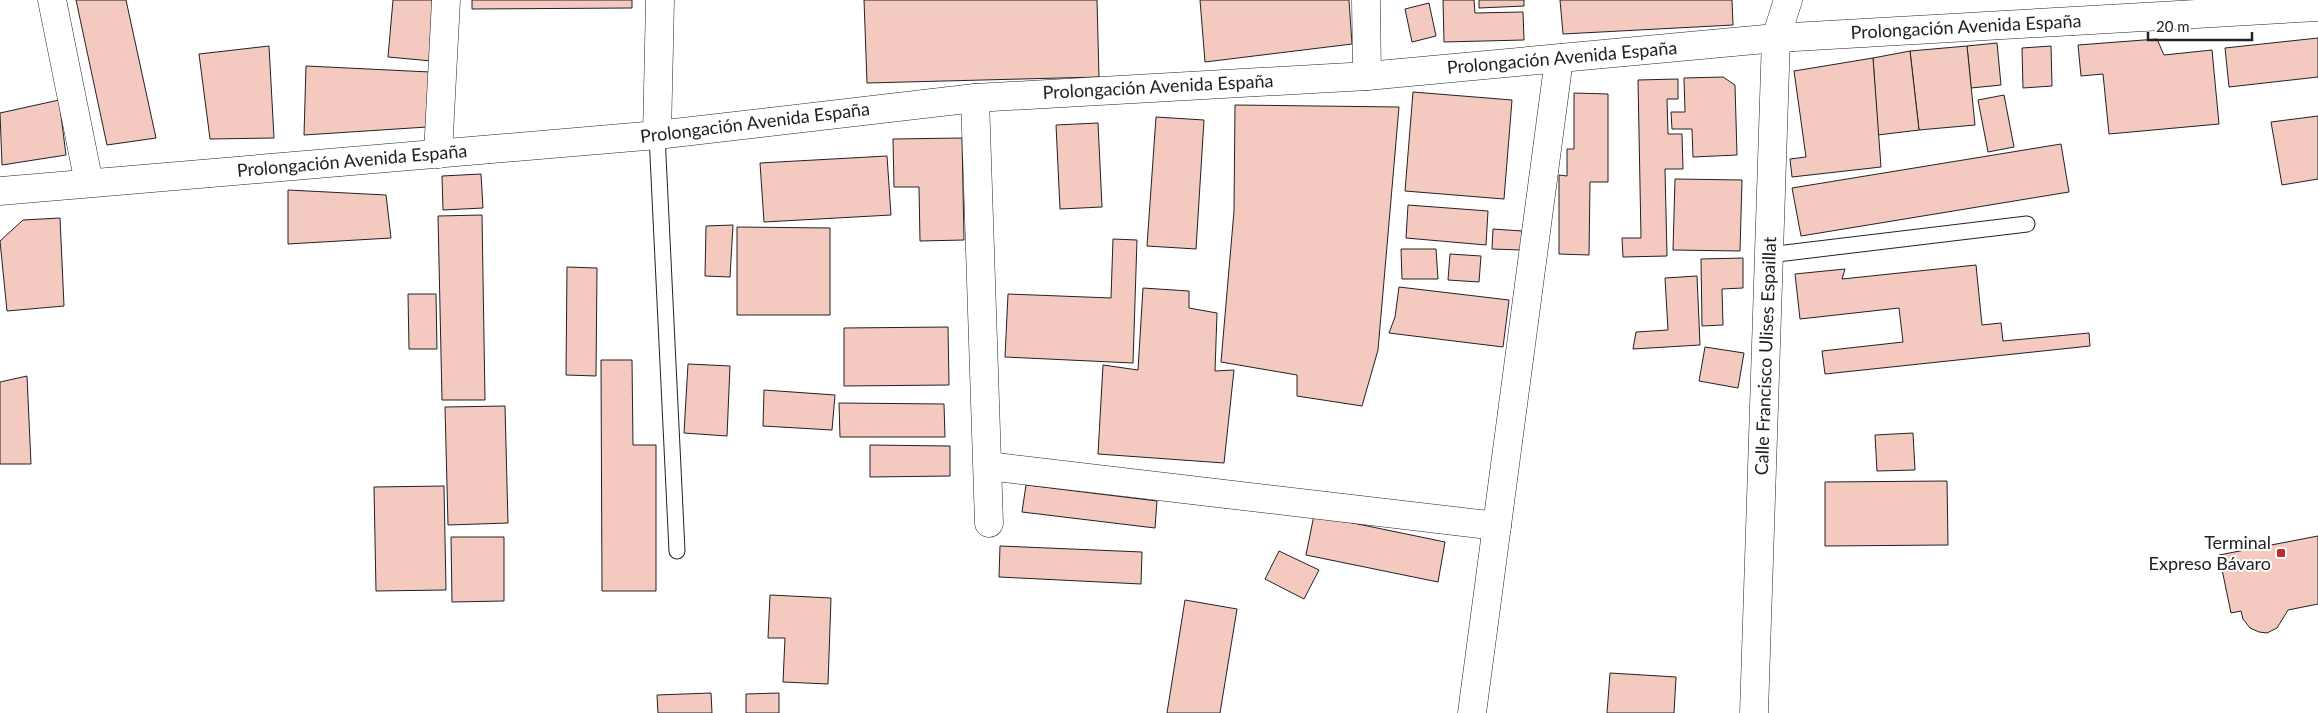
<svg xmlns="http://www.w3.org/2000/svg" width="2318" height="713" viewBox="0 0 2318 713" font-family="Lato,sans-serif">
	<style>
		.building { fill: #f3c9c0; stroke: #222 }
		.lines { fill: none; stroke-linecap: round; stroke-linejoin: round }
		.lane-casing { stroke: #222; stroke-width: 17 }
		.street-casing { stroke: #222; stroke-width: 29 }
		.lane { stroke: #fff; stroke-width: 15 }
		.street { stroke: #fff; stroke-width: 28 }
		.poi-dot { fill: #c62828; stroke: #fff; stroke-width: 2 }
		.labels { text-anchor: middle; stroke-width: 4; stroke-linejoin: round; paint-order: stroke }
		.street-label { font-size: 18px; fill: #222; stroke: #fff }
		.poi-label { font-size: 18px; fill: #222; stroke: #fff; text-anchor: end }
	</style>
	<rect width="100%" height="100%" fill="#fff"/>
	<g class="building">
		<polygon points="76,0 126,0 156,138 107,145"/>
		<polygon points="393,0 440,0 432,61 388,57"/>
		<polygon points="472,0 632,0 632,8 472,9"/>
		<polygon points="864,0 1097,0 1099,77 867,83"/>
		<polygon points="1200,0 1349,0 1352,44 1205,62"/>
		<polygon points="1443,0 1474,0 1475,13 1523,12 1524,40 1444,42"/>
		<polygon points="1479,0 1524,0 1524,6 1479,8"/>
		<polygon points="1560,0 1732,0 1733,25 1563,34"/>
		<polygon points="1429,3 1436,36 1412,42 1405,9"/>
		<polygon points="2318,38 2318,77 2229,87 2225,48"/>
		<polygon points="2157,39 2164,55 2212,50 2219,124 2109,134 2103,74 2081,76 2078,45"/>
		<polygon points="1997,43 2001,85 1971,88 1967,46"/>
		<polygon points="269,46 274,138 210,139 199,54"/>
		<polygon points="1967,46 1975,125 1919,130 1910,51"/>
		<polygon points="2051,46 2052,86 2023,88 2022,48"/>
		<polygon points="1910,51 1919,130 1878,135 1873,58"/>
		<polygon points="1873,58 1881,167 1792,177 1790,159 1806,157 1794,71"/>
		<polygon points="306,66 430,72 427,127 304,135"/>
		<polygon points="1723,77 1735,85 1737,155 1693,157 1692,129 1672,129 1671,112 1685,112 1684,78"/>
		<polygon points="1678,79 1678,99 1667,99 1668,134 1682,134 1683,169 1665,169 1667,256 1623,257 1622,238 1641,238 1638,80"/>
		<polygon points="1413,92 1512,100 1504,199 1405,191"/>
		<polygon points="1574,93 1608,94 1608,182 1590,182 1589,255 1559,254 1559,175 1567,176 1567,149 1574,149"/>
		<polygon points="2004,95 2014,147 1988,152 1978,100"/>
		<polygon points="59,100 66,155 2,165 0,113"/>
		<polygon points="1235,105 1399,107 1378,350 1362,406 1297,396 1297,375 1221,362 1234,211"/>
		<polygon points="2318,116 2318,179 2282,185 2271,122"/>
		<polygon points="1156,117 1204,120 1196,249 1147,246"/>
		<polygon points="1098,123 1102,207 1060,209 1056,125"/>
		<polygon points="962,138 964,240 920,241 919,187 894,187 893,139"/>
		<polygon points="2061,144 2069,192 1801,236 1792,188"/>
		<polygon points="887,156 891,215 764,222 760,163"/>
		<polygon points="481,174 483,208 443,210 442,176"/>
		<polygon points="1675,179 1742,180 1740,251 1673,250"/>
		<polygon points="288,190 386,195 391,238 288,244"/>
		<polygon points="1408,205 1488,211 1486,245 1406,238"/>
		<polygon points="482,215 485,400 442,400 438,216"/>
		<polygon points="60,218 64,306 7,311 0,241 23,220"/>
		<polygon points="733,225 730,277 705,276 706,226"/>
		<polygon points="737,227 830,228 830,315 737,315"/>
		<polygon points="1493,229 1522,231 1521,250 1492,249"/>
		<polygon points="1113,239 1137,240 1133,363 1005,357 1008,294 1111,298"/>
		<polygon points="1401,249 1436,249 1438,279 1402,279"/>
		<polygon points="1450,254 1481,256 1479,282 1448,280"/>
		<polygon points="1743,258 1743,288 1722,289 1723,325 1702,326 1701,259"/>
		<polygon points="1976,265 1982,325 2001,323 2003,341 2089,333 2090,346 1825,374 1822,351 1903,342 1899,308 1800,319 1795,274 1845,269 1842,279"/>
		<polygon points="567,267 597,268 596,376 566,375"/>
		<polygon points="1697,276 1700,345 1633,349 1636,332 1668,330 1665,278"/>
		<polygon points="1399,287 1509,300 1503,347 1389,333 1395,317"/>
		<polygon points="1143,288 1189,291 1189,308 1217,313 1215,371 1234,370 1224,463 1098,454 1103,365 1138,370"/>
		<polygon points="408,294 436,294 437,349 409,349"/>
		<polygon points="948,327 949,385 844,386 844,328"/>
		<polygon points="1705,347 1744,353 1738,388 1699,381"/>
		<polygon points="601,360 632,360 633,445 656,445 656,591 602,591"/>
		<polygon points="688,364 730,366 727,436 684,433"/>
		<polygon points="27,376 31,464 0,464 0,382"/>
		<polygon points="764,390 835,395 832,430 763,426"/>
		<polygon points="839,403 944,404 945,437 840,437"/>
		<polygon points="505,406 508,523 448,525 445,407"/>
		<polygon points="1913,433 1915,470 1877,471 1875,435"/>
		<polygon points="870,445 950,446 950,476 870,477"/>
		<polygon points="1947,481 1948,545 1825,546 1825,482"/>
		<polygon points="1026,485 1157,501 1155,528 1022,512"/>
		<polygon points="444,486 446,590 376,591 374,487"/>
		<polygon points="1314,515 1445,542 1438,582 1306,555"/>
		<polygon points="2318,536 2318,604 2288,610 2277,628 2267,633 2259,632 2250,628 2243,619 2241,611 2231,613 2219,555"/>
		<polygon points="451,537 504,537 504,601 452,602"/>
		<polygon points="1000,546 1142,552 1141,584 999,577"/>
		<polygon points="1279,551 1319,570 1304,599 1265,579"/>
		<polygon points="770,595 831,598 828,684 783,682 785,638 768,638"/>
		<polygon points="1185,600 1237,609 1220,713 1167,713"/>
		<polygon points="1610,673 1676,677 1674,713 1607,713"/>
		<polygon points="711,693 712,713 658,713 657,695"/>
		<polygon points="779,693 779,713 746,713 746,694"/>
	</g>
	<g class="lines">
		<g class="lane-casing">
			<g id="lane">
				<polyline points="657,135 677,551"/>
				<polyline points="1769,255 2027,224"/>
			</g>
		</g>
		<g class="street-casing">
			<g id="street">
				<polyline points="52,0 89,183"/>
				<polyline points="1366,0 1367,76"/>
				<polyline points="975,98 989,523"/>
				<polyline points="657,135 660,0"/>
				<polyline points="438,154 446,0"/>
				<polyline points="0,191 657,135 975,98 1367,76 1776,38 2318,7"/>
				<polyline points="988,466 1497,526"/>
				<polyline points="1472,713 1559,59"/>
				<polyline points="1754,713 1776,38 1788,0"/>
			</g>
		</g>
		<use href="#lane" class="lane"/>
		<use href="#street" class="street"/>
	</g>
	<rect class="poi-dot" x="2276" y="548" width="10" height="10" rx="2.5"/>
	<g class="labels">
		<g class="street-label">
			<text transform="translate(1966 27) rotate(-3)" y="6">Prolongación Avenida España</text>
			<text transform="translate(1562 58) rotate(-5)" y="6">Prolongación Avenida España</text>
			<text transform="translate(1158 87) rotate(-3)" y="6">Prolongación Avenida España</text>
			<text transform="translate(755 123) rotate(-7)" y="6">Prolongación Avenida España</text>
			<text transform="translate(352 161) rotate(-5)" y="6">Prolongación Avenida España</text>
			<text transform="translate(1766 356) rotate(-88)" y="6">Calle Francisco Ulises Espaillat</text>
		</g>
		<g class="poi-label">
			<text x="2271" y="549">Terminal<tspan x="2271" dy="21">Expreso Bávaro</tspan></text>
		</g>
	</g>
	<path d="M2148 32v8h104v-8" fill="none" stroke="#222222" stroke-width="2.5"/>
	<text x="2156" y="32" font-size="15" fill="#222222" stroke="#ffffff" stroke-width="4" paint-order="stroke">20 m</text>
</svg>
